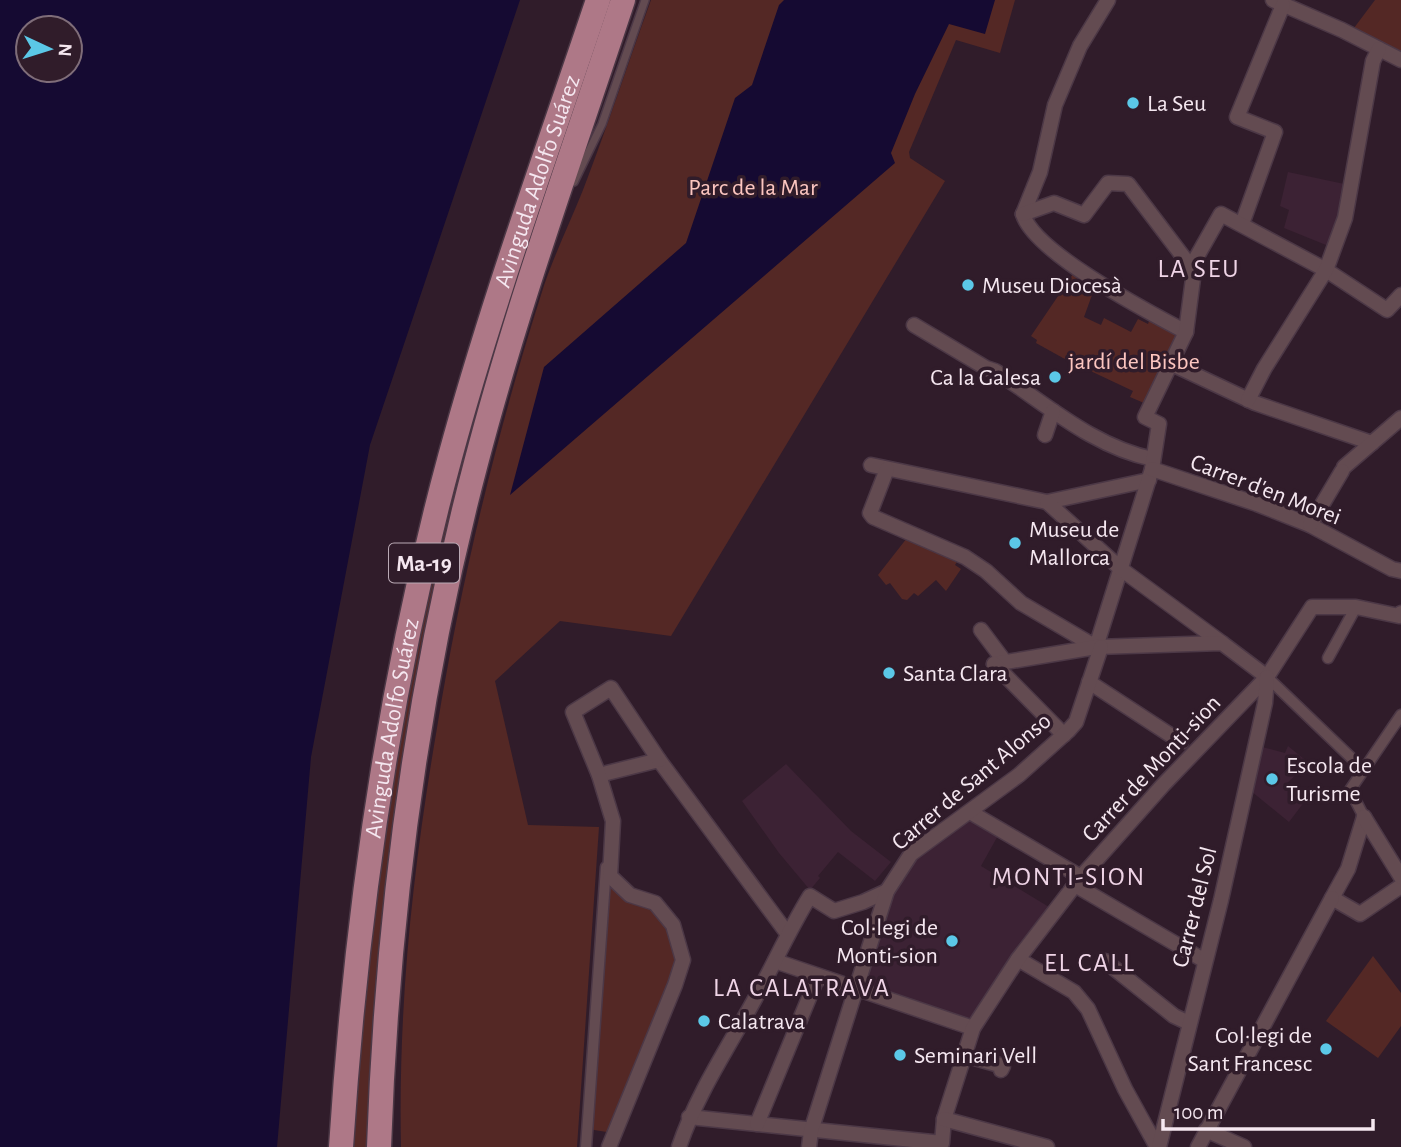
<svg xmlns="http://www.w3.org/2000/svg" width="1401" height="1147" viewBox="0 0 1401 1147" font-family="'Alegreya Sans',sans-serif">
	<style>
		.built { fill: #3c2234 }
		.green { fill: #542825 }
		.water { fill: #150a32; fill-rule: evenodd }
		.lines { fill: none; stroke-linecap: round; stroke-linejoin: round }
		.service-casing { stroke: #4c3846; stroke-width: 10 }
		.pedestrian-casing { stroke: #4c3846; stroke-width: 13 }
		.minor-casing { stroke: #4c3846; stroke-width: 17 }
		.trunk-casing { stroke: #4c3846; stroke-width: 27 }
		.service { stroke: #634b51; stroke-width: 7 }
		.pedestrian { stroke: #634b51; stroke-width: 10 }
		.minor { stroke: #634b51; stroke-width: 14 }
		.trunk { stroke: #ae7887; stroke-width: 24 }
		.poi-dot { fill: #5bc8e7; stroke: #301c2a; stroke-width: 2.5 }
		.labels { text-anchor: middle; stroke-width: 7; stroke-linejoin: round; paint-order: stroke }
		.shield { fill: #301c2a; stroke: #baaab5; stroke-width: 2 }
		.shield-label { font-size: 23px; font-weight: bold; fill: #f5e7f0 }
		.poi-label { font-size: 24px; fill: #f5e7f0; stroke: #301c2a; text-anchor: start }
		.street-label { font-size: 24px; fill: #f5e7f0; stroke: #301c2a }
		.park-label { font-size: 24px; fill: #fcc6c0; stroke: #301c2a }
		.neighbourhood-label { font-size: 26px; letter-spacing: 2px; fill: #efd4e6; stroke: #301c2a }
	</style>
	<rect width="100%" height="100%" fill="#301c2a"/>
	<g class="built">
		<polygon points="1288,172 1349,185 1331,247 1284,228 1289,210 1280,206"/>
		<polygon points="1288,746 1309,763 1286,784 1305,801 1289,822 1251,791 1262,747 1285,753"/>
		<polygon points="786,764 851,831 891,862 875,881 838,852 818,876 820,878 810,890 779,853 742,801"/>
		<polygon points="972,816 1000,832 981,866 1049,907 971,1025 861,987 895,883 903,870"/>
	</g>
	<g class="green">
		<path d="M651 0H1015L1000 53 956 40 909 152 910 158 945 181 671 636 560 621 495 681 528 825 599 827 577 1147H401C398 1004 413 868 437 728 461 581 496 436 541 295 552 259 569 225 583 190 607 128 628 63 651 0Z"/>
		<polygon points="1375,0 1401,0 1401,53 1354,28"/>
		<polygon points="1075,271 1085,278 1080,287 1092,295 1084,317 1101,325 1104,318 1131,332 1138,319 1148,324 1151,316 1179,335 1174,350 1144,403 1130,397 1133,391 1063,358 1036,343 1037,340 1031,336"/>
		<polygon points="495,337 501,339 462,481 370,1147 354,1147 367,961 388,803 434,558"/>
		<polygon points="907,538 959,558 955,565 961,569 946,591 936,580 918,596 914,593 907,600 902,599 890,583 886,585 878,575"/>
		<polygon points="610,876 655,903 683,960 613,1133 588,1129"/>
		<polygon points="1373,956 1401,993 1401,1026 1378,1058 1326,1021"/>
	</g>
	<g class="water">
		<path d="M0 0H520L370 445 311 757 277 1147H0ZM70 28V70H28V28Z"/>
		<polygon points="784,0 995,0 985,34 949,24 915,94 891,153 895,163 510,495 544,367 686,243 735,98 752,85 779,5"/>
	</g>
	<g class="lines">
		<g class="service-casing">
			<polyline id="service" points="574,182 602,124 645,0"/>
		</g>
		<g class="pedestrian-casing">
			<g id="pedestrian">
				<polyline points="1328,658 1356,607"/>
				<polyline points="1267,677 1364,770"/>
				<polyline points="1364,817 1350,790 1401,715"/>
				<polyline points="586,1147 606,867"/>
			</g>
		</g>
		<g class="minor-casing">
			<g id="minor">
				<polyline points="1273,0 1342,30 1401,60"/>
				<polyline points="1023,214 1040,172 1055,105 1080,46 1108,0"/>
				<path d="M1023 214C1033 252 1150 313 1186 332"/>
				<polyline points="1242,224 1275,132 1237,117 1283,5"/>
				<polyline points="1191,267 1221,214 1326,270 1387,310 1401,295"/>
				<path d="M914 325 986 368 995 371C1045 403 1093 447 1153 459"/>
				<polyline points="1172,364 1255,403 1372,443"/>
				<polyline points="1248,400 1264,369 1326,270 1345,218 1373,61 1379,49"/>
				<polyline points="1045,435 1053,411"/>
				<polyline points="871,465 1047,502 1149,480"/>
				<polyline points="1344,467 1401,418"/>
				<polyline points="887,469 870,513 873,517 965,557 986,571 1021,603 1096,647 1152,469 1159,424 1145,417 1186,332 1194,271 1128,184 1108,183 1084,215 1054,203 1023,214"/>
				<polyline points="1152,469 1257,504 1310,525 1392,569 1401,571"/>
				<polyline points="1047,502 1121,569 1222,643"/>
				<polyline points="1310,525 1342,471"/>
				<polyline points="981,630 1005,662"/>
				<polyline points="994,664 1096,647 1222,643 1267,677"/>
				<polyline points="994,664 1064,735"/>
				<polyline points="1089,682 1181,742"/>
				<polyline points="599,775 659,760 787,933"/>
				<polyline points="970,812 1081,877"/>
				<polyline points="1364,817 1348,869 1332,898 1360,914 1401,886"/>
				<polyline points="1364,817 1401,877"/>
				<polyline points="1075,885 1205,961"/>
				<polyline points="1018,959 1074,992 1088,1009 1125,1089 1157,1147"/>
				<polyline points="775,961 973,1028"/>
				<polyline points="1105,961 1174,1016 1189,1023"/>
				<polyline points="964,1055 1003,1066 1001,1070"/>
				<polyline points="689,1117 942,1143 944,1119 973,1028 1018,959 1081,877 1163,785 1267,677 1312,607 1356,607 1399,616 1401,613"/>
				<polyline points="944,1119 1047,1147"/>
				<polyline points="757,1124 818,976"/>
				<polyline points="1206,1130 1244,1147"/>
				<polyline points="609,1147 675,985 683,960 673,925 655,903 630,895 610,876 613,821 599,775 573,712 611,688 659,760"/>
				<path d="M679 1147C697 1093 730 1045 757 995 775 962 790 928 810 896L834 911 863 902 887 891"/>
				<polyline points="809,1147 811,1131 887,891 911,854 1019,775 1068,731 1076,722 1101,647"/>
				<polyline points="1159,1147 1221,900 1265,703 1267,677"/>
				<polyline points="1198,1147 1332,898"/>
			</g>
		</g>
		<g class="trunk-casing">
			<g id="trunk">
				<path id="s1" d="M341 1147C356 914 389 682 450 457 492 302 547 152 598 0"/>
				<path d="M379 1147C387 917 417 686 476 463 517 306 572 154 623 0"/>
			</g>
		</g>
		<use href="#service" class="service"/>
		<use href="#pedestrian" class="pedestrian"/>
		<use href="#minor" class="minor"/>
		<use href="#trunk" class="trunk"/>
	</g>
	<g class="poi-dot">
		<circle cx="1133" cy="103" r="7"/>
		<circle cx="968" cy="285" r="7"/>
		<circle cx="1055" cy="377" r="7"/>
		<circle cx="1015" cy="543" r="7"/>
		<circle cx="889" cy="673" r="7"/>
		<circle cx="1272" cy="779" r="7"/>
		<circle cx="952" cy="941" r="7"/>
		<circle cx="704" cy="1021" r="7"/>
		<circle cx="1326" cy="1049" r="7"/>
		<circle cx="900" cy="1055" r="7"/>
	</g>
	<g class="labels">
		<rect class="shield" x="389" y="543.5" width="70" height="39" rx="5"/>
		<g class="shield-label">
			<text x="424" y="571">Ma-19</text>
		</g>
		<g class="poi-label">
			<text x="1147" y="111">La Seu</text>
			<text x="982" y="293">Museu Diocesà</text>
			<text x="1041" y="385" text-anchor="end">Ca la Galesa</text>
			<text x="1029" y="537">Museu de<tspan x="1029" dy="28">Mallorca</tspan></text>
			<text x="903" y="681">Santa Clara</text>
			<text x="1286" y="773">Escola de<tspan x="1286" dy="28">Turisme</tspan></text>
			<text x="938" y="935" text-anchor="end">Col·legi de<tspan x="938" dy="28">Monti-sion</tspan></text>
			<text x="718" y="1029">Calatrava</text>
			<text x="1312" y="1043" text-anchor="end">Col·legi de<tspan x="1312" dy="28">Sant Francesc</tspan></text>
			<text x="914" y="1063">Seminari Vell</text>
		</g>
		<g class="street-label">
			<text dy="8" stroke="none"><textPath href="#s1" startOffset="989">Avinguda Adolfo Suárez</textPath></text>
			<text transform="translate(1266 489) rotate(21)" y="8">Carrer d'en Morei</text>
			<text dy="8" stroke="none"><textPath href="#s1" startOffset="422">Avinguda Adolfo Suárez</textPath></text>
			<text transform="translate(1151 768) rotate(-47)" y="8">Carrer de Monti-sion</text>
			<text transform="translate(971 781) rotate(-40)" y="8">Carrer de Sant Alonso</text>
			<text transform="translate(1194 907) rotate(-76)" y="8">Carrer del Sol</text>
		</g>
		<g class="park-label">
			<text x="753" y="195">Parc de la Mar</text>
			<text x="1134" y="369">jardí del Bisbe</text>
		</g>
		<g class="neighbourhood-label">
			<text x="1199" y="277">LA SEU</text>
			<text x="1069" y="885">MONTI-SION</text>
			<text x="1090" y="971">EL CALL</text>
			<text x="802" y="996">LA CALATRAVA</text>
		</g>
	</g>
	<g transform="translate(49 49) rotate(94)"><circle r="33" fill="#301c2a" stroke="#7f6d79" stroke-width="2"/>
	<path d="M0-5L12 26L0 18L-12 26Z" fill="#5bc8e7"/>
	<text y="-10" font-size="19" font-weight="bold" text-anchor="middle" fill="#f5e7f0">N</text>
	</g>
	<path d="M1163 1119v10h210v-10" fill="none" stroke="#f5e7f0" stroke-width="3.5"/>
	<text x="1174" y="1119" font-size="21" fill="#f5e7f0" stroke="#301c2a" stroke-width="5" paint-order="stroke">100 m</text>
</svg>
